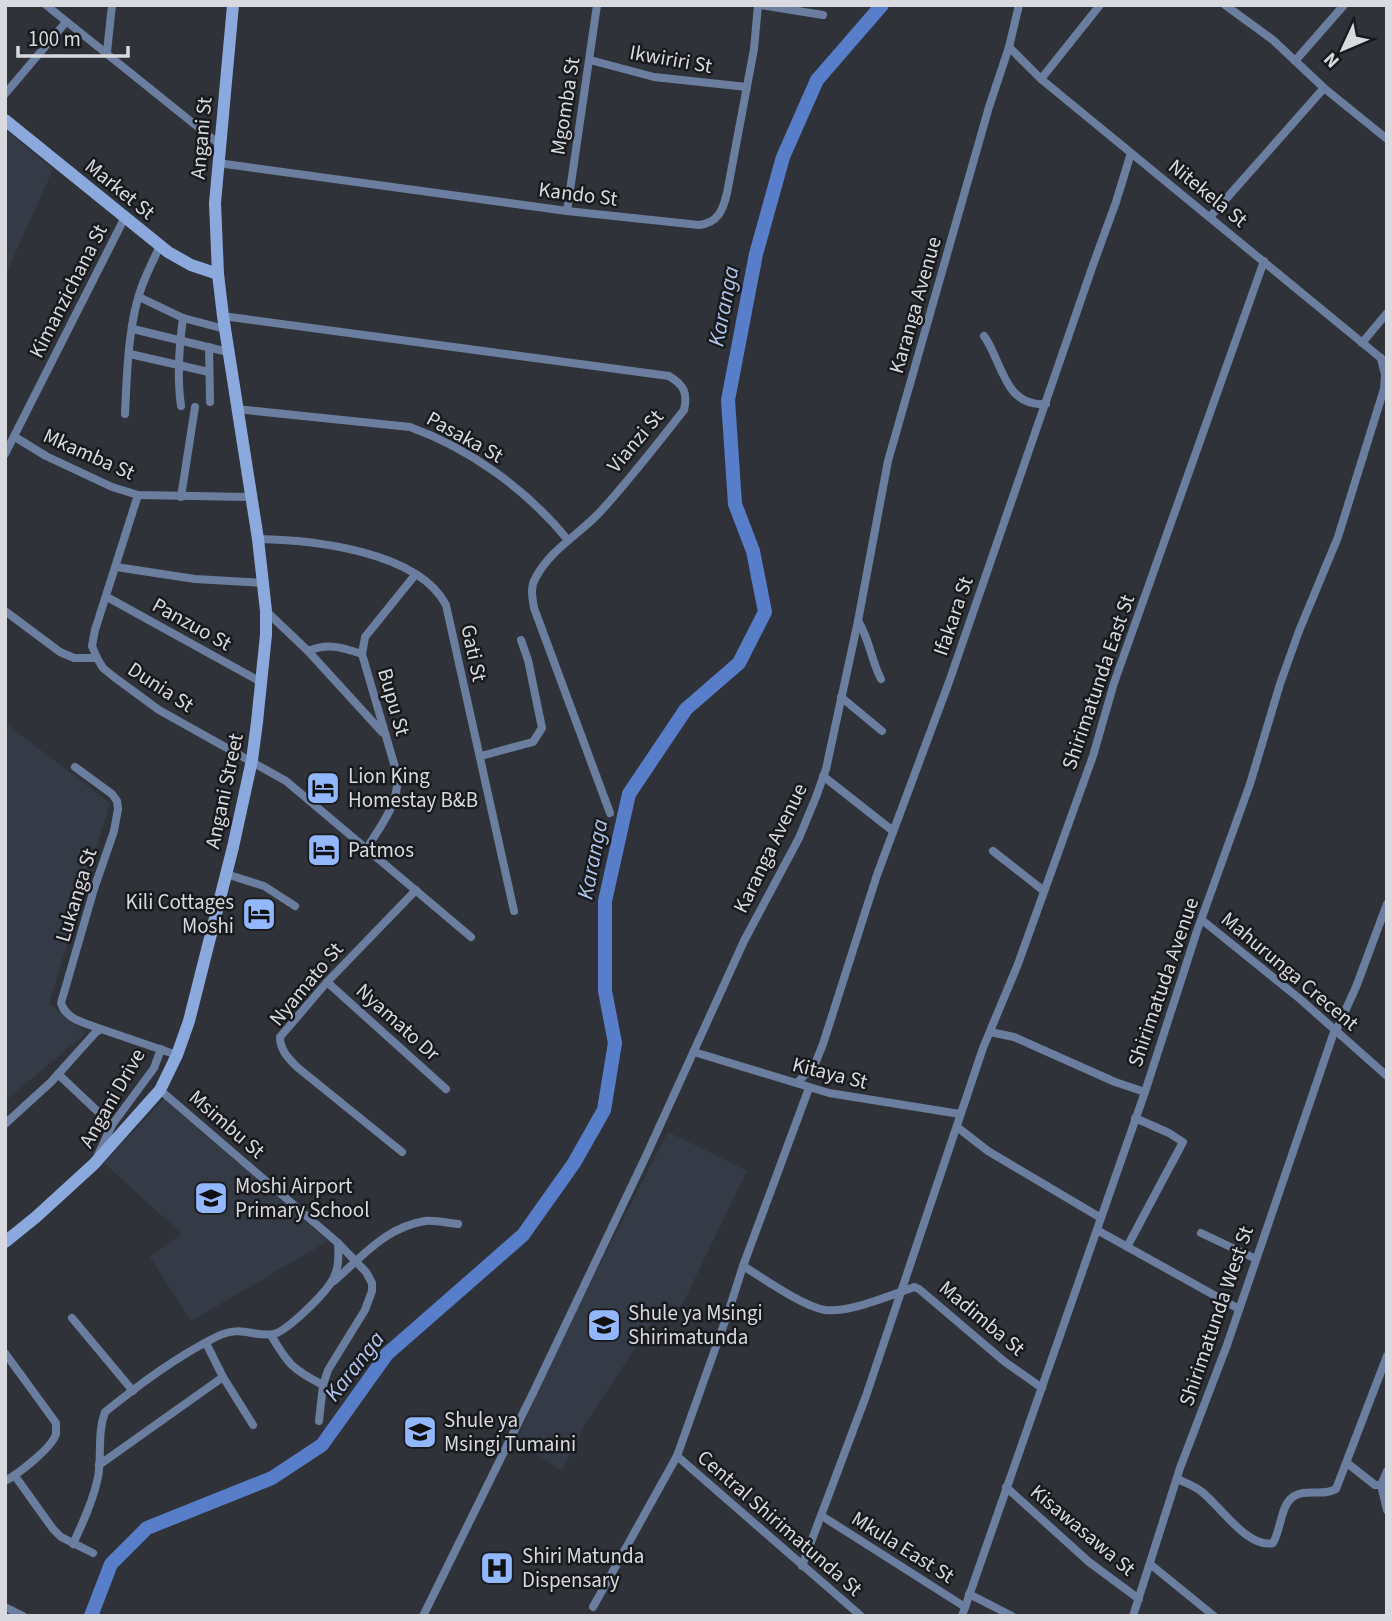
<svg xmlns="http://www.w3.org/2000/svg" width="1392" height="1621" viewBox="0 0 1392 1621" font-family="'Source Sans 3',sans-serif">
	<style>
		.built { fill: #343b47 }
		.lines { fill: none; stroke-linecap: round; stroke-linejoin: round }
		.river { stroke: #587eca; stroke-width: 14 }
		.street { stroke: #6c7ea0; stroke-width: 8 }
		.secondary { stroke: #8ca9de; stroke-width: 12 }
		.labels { text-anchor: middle; stroke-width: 5; stroke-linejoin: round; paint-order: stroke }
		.street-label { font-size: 21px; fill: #d8dadf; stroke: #191a1d }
		.poi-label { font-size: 21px; fill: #d8dadf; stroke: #191a1d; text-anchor: start }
		.water-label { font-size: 23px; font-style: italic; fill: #b0c5ed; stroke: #191a1d }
	</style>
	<rect width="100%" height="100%" fill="#2f3339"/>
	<g class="built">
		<polygon points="5,129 53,169 5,276"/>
		<polygon points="5,723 110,803 49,1004 86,1033 5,1101"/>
		<polygon points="164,1099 328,1241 191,1321 150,1257 182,1234 104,1163"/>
		<polygon points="668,1132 747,1171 681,1307 664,1304 585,1424 562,1471 516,1441 568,1326"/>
	</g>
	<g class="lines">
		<polyline class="river" points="91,1616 111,1564 147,1528 272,1478 322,1445 387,1354 523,1235 574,1163 604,1110 615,1043 605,991 605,901 629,794 686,709 739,663 765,612 753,551 735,504 728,400 756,254 783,157 817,80 882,5"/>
		<g class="street">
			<polyline points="46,5 219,144"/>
			<polyline points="760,5 823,15"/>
			<polyline points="1225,5 1273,40 1324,88 1387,139"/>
			<polyline points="1009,47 1041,79 1382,359"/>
			<polyline points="107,52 112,5"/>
			<polyline points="590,60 654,77 747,87"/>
			<polyline points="1295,61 1344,5"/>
			<polyline points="1041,79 1100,5"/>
			<polyline points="5,94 66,22"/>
			<path d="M218 163 567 211 699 225C718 223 723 210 727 193L754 49 758 5"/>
			<polyline points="567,211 597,5"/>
			<polyline points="1210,217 1324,88"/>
			<polyline points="139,297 183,318 225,329"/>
			<path d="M223 316 669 376C684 385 688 393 684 410 657 444 630 479 601 511 580 534 551 549 536 577 530 587 532 596 534 608L610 813"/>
			<polyline points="133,329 228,352"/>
			<path d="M984 336C1002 360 1004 408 1046 404"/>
			<polyline points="1362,343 1387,313"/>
			<polyline points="209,347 210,402"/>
			<polyline points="130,354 209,372"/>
			<path d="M181 406C177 378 179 347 183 318"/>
			<path d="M236 409 410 427C471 449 527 490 568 540"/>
			<path d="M125 414C127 374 128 323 142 286 147 272 154 259 160 246"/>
			<polyline points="15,437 46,456 112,487 138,495 249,497"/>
			<polyline points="5,454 124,219"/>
			<polyline points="138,495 95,630 92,646 97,658 103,668 114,677 159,710 286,781 471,937"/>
			<polyline points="181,497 195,407"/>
			<path d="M258 539C313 540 418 551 446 605L514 911"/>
			<polyline points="116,567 195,579 264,583"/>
			<polyline points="107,597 261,682"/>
			<polyline points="5,611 60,652 74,658 97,658"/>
			<polyline points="266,611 308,651 382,732"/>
			<path d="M858 621C870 640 871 660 881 679"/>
			<path d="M308 651C328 643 341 647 362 654"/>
			<polyline points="841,697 882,731"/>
			<polyline points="481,756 533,742 542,728 528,660 521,640"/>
			<path d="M75 767 112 794 117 801 118 809 114 831 94 889 61 1003C66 1020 86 1023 101 1029"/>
			<polyline points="823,776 893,831"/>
			<path d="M367 848C381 825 400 803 397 774L362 654 365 637 415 575"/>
			<polyline points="993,851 1044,891"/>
			<polyline points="226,874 264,886 295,906"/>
			<polyline points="1202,920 1300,999 1387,1076"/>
			<polyline points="327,982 446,1089"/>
			<polyline points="1336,1031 1356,987 1387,904"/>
			<polyline points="990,1032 1014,1037 1115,1082 1145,1092"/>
			<polyline points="694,1052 829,1093 960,1114"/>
			<polyline points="58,1074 112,1125"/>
			<polyline points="797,1083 815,1064 823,1044 877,875 949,682 1093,265 1116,202 1131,153"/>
			<polyline points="160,1090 338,1243 366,1272 372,1283 372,1291 365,1310 328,1370 323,1385 319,1421"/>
			<polyline points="5,1124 51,1082 95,1033 101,1029 177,1055"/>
			<polyline points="957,1127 988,1151 1101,1218"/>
			<path d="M402 1152 297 1067C288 1058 280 1050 280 1037L327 982 416 890"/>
			<polyline points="98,1155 112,1125 154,1068 161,1049"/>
			<polyline points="1097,1230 1239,1309"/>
			<polyline points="1201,1233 1256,1259"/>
			<polyline points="1127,1247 1183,1142 1169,1133 1135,1118"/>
			<path d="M743 1266C763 1278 802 1306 825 1310 849 1313 892 1295 914 1287L919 1289 1005 1362 1042 1388"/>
			<path d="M334 1281C363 1256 386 1227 425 1221 435 1220 448 1223 458 1224"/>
			<polyline points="72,1318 133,1391"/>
			<path d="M271 1335C287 1363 293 1370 323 1385"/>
			<polyline points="206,1343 223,1377 253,1425"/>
			<path d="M5 1353 56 1423C56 1424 56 1433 56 1434 52 1448 18 1474 5 1481"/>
			<polyline points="677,1456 861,1616"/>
			<polyline points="1347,1463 1375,1485 1381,1485 1387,1471"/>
			<polyline points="99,1465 223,1377"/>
			<polyline points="15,1476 53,1529 61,1537 93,1553"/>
			<path d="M1177 1479C1186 1483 1195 1486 1202 1492 1220 1506 1248 1549 1273 1543 1283 1527 1279 1496 1303 1493 1315 1491 1325 1495 1336 1489L1387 1356"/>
			<polyline points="1381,1485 1387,1510"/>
			<polyline points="1006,1487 1089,1562 1139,1599"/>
			<polyline points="822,1516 965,1607"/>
			<path d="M73 1544C83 1522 93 1501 98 1477 102 1456 97 1433 105 1412 140 1384 176 1357 216 1337 242 1324 253 1338 274 1334 287 1331 322 1296 330 1284 339 1272 339 1257 338 1243"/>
			<polyline points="1150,1564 1214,1616"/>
			<polyline points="802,1566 866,1396 983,1048 1018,964 1093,756 1114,683 1264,261"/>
			<polyline points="969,1594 1012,1616"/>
			<polyline points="5,1607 23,1616"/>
			<polyline points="593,1607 677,1456 729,1310 743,1266 809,1088"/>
			<polyline points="423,1616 532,1395 646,1156 744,941 799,838 816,797 826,769 858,621 888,461 989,107 1009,47 1019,5"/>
			<polyline points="962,1616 1145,1092 1197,931 1250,784 1280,684 1299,631 1338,537 1384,389 1385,375 1381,358"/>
			<polyline points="1133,1616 1180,1468 1227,1345 1335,1029"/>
		</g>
		<g class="secondary">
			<polyline points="5,120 168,252 191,265 218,274"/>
			<polyline points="5,1242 36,1217 94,1164 160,1090 177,1055 189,1021 233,847 252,760 257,722 266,635 266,611 258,539 223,316 218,274 215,203 233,5"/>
		</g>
	</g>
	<defs>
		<g id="hotel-square" transform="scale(1.75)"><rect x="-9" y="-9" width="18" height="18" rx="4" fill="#92b7fd" stroke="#191a1d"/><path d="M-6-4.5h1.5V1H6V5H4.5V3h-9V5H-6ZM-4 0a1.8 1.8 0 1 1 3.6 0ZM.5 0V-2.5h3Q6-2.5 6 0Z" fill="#111"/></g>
		<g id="school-square" transform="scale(1.75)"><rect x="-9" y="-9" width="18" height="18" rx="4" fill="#92b7fd" stroke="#191a1d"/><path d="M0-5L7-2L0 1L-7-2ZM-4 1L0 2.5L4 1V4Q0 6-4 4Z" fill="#111"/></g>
		<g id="hospital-square" transform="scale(1.75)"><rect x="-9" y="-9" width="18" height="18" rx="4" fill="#92b7fd" stroke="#191a1d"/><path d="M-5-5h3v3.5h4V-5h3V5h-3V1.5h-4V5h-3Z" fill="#111"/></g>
	</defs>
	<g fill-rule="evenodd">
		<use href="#hotel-square" x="323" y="788"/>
		<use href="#hotel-square" x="324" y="850"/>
		<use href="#hotel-square" x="259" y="914"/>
		<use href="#school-square" x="211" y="1198"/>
		<use href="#school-square" x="604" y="1325"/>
		<use href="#school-square" x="420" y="1432"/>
		<use href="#hospital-square" x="497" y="1568"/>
	</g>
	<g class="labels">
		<g class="street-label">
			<text transform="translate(671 59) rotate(10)" y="7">Ikwiriri St</text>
			<text transform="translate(565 106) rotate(-81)" y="7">Mgomba St</text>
			<text transform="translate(201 138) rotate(-85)" y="7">Angani St</text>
			<text transform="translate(120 189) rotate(39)" y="7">Market St</text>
			<text transform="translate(1208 193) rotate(39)" y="7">Nitekela St</text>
			<text transform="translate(578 194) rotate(7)" y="7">Kando St</text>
			<text transform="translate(68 291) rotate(-63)" y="7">Kimanzichana St</text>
			<text transform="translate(915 305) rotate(-74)" y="7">Karanga Avenue</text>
			<text transform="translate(465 437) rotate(29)" y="7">Pasaka St</text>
			<text transform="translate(635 441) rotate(-50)" y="7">Vianzi St</text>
			<text transform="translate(89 454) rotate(24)" y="7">Mkamba St</text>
			<text transform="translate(953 616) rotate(-71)" y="7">Ifakara St</text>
			<text transform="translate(192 624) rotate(29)" y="7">Panzuo St</text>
			<text transform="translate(474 653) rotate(78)" y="7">Gati St</text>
			<text transform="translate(1098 682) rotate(-71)" y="7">Shirimatunda East St</text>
			<text transform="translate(161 687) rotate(33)" y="7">Dunia St</text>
			<text transform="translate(394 702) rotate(74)" y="7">Bupu St</text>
			<text transform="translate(224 791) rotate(-78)" y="7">Angani Street</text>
			<text transform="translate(770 848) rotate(-64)" y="7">Karanga Avenue</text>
			<text transform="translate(76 895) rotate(-73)" y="7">Lukanga St</text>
			<text transform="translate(1290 971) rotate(40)" y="7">Mahurunga Crecent</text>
			<text transform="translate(1163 982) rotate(-71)" y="7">Shirimatuda Avenue</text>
			<text transform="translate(306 984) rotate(-50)" y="7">Nyamato St</text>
			<text transform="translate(398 1022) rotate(42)" y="7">Nyamato Dr</text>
			<text transform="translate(830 1073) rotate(14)" y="7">Kitaya St</text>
			<text transform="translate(112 1098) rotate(-60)" y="7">Angani Drive</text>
			<text transform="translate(227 1124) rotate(41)" y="7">Msimbu St</text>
			<text transform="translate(1216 1316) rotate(-71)" y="7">Shirimatunda West St</text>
			<text transform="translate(982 1318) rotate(40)" y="7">Madimba St</text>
			<text transform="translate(780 1523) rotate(41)" y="7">Central Shirimatunda St</text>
			<text transform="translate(1083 1530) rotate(40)" y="7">Kisawasawa St</text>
			<text transform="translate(903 1547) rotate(32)" y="7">Mkula East St</text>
		</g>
		<g class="poi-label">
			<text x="348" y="783">Lion King<tspan x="348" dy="24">Homestay B&amp;B</tspan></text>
			<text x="348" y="857">Patmos</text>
			<text x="234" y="909" text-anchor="end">Kili Cottages<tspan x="234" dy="24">Moshi</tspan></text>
			<text x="235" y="1193">Moshi Airport<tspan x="235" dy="24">Primary School</tspan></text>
			<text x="628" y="1320">Shule ya Msingi<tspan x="628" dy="24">Shirimatunda</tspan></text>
			<text x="444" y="1427">Shule ya<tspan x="444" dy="24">Msingi Tumaini</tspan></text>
			<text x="522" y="1563">Shiri Matunda<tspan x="522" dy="24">Dispensary</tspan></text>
		</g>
		<g class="water-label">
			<text transform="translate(723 306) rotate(-79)" y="8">Karanga</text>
			<text transform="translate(592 859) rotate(-79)" y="8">Karanga</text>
			<text transform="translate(354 1366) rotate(-52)" y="8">Karanga</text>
		</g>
	</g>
	<rect width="1392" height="1621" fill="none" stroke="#d8dadf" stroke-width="14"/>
	<g transform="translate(1343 49) rotate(226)" stroke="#191a1d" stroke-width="5" paint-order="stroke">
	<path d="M0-5L12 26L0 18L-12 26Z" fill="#d8dadf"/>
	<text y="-10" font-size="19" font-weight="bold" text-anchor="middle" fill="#d8dadf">N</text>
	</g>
	<path d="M18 46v10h110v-10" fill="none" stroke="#d8dadf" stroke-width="3.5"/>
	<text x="28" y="46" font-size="21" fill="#d8dadf" stroke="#191a1d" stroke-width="5" paint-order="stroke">100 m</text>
</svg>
